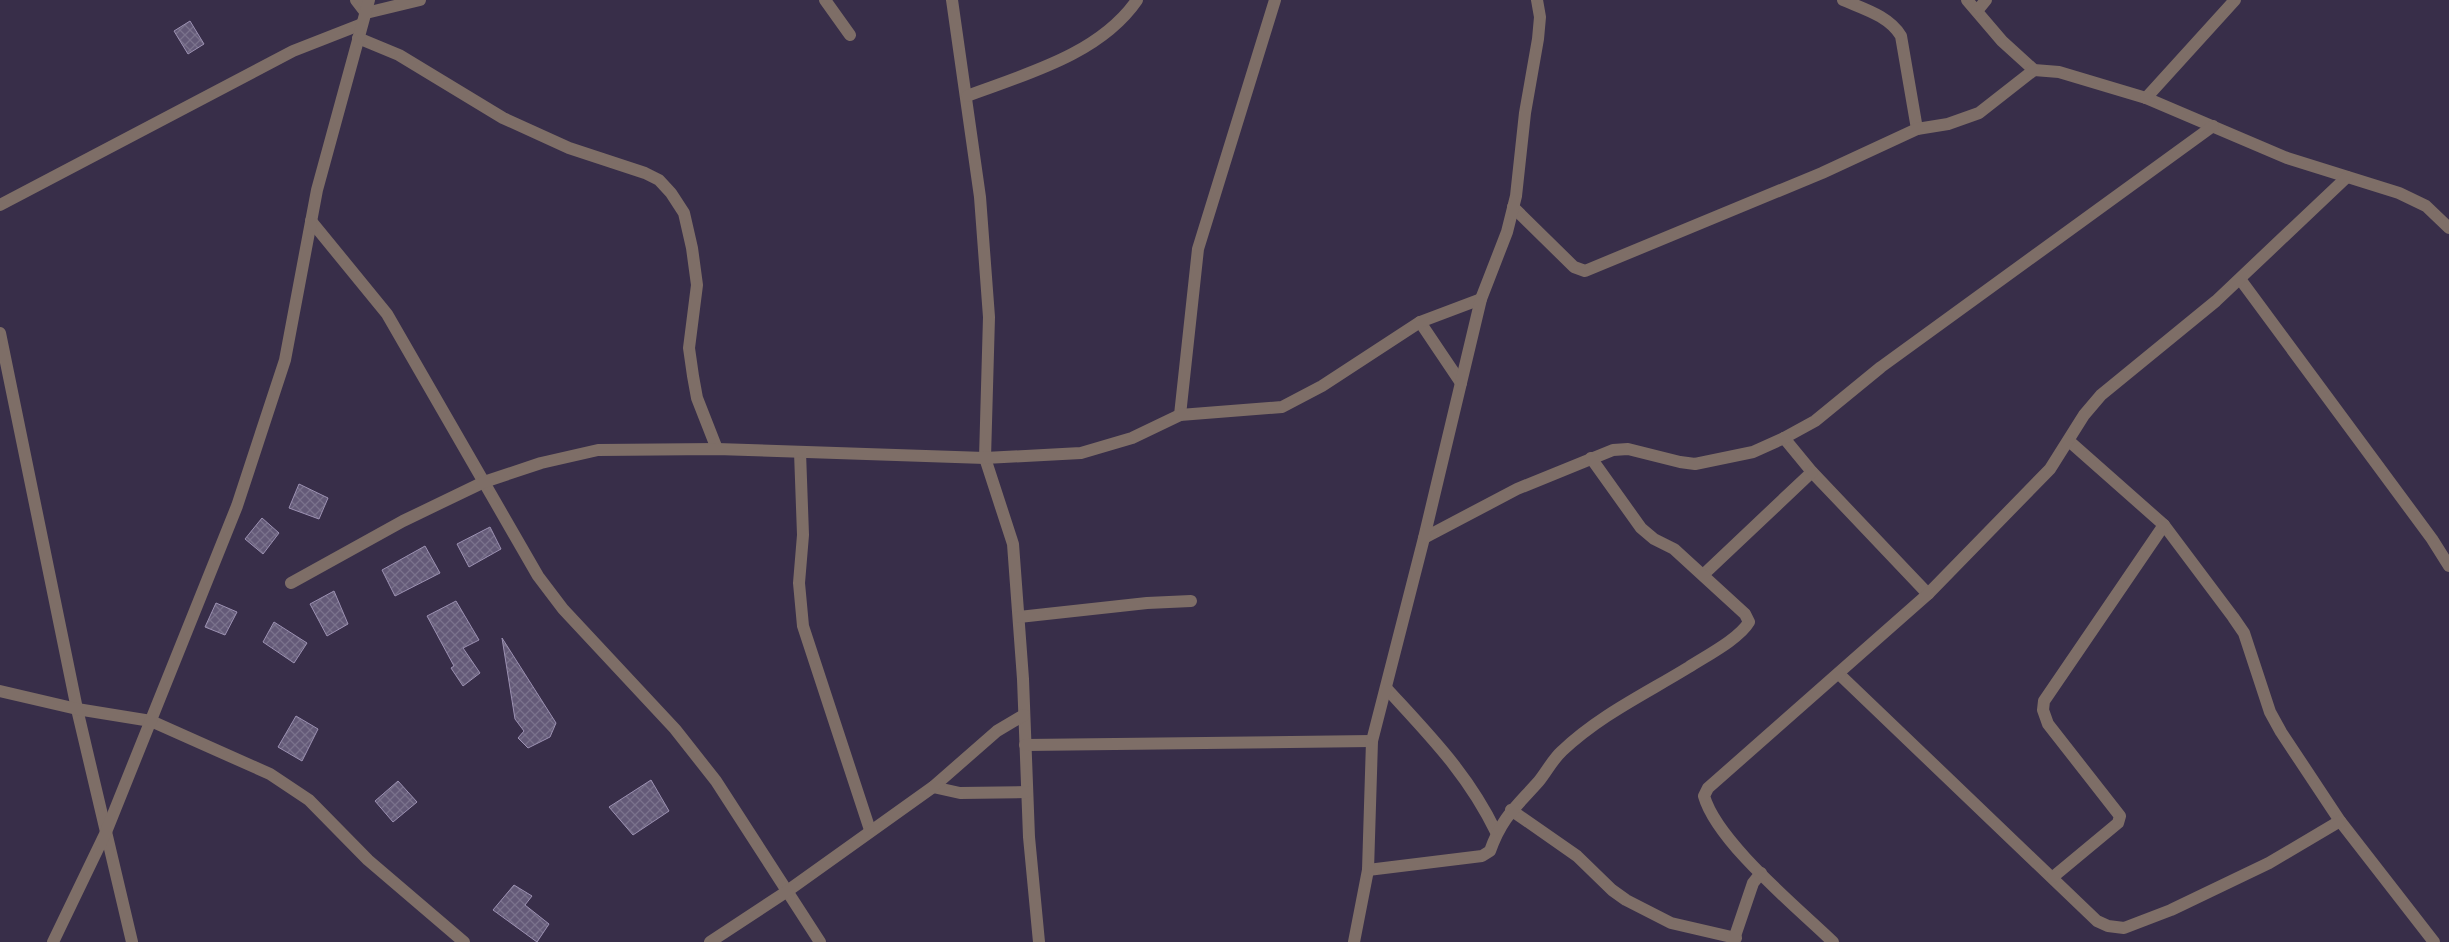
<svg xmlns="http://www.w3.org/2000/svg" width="2449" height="942" viewBox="0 0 2449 942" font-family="'Nunito Sans',sans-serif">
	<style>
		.building { fill: url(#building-cross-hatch); stroke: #9c91b2 }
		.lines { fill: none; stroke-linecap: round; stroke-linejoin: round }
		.street { stroke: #7e6e67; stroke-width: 12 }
	</style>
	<defs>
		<pattern id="building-cross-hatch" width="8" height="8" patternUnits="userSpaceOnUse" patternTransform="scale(1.25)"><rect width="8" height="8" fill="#645a78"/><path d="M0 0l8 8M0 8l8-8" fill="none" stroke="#7a728c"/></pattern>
	</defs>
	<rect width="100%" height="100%" fill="#382e49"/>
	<g class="building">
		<polygon points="190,21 204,44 188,54 174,31"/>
		<polygon points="299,484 328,498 319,519 289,508"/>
		<polygon points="262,518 279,533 263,554 245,539"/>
		<polygon points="490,527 501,549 469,567 457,544"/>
		<polygon points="425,546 440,573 395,596 382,570"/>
		<polygon points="334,591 348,624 327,636 310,604"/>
		<polygon points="456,601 479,640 463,648 480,673 463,686 451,668 454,666 427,616"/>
		<polygon points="216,603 237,612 225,635 205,627"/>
		<polygon points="274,622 307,643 294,663 263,642"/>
		<polygon points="502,638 556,723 550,737 528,748 518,738 524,731 515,719"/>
		<polygon points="296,716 318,729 302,761 278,747"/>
		<polygon points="651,780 669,811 633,835 609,807"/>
		<polygon points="398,781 417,802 393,822 375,801"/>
		<polygon points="514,885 532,896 525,905 549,924 537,942 493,910"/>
	</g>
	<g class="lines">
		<g class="street">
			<polyline points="356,0 366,13 420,0"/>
			<polyline points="825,0 850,35"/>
			<polyline points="952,0 980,197 989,317 985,458 1013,544 1023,679 1029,837 1039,942"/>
			<path d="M1843 0C1864 9 1889 16 1901 36L1917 129"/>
			<polyline points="1967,0 2002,41 2034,70 2059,72 2146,98 2287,158 2399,193 2426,206 2449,228"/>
			<polyline points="1977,11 1986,0"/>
			<polyline points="358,38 399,55 503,118 569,148 645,173 659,180 671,193 684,213 692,248 697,285 689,348 693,376 697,398 717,449"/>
			<path d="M967 96C1026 74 1100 54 1137 0"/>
			<polyline points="2146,98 2235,0"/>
			<polyline points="0,205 293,51 362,24"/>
			<polyline points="1513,207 1574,267 1585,271 1822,173 1917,129 1948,124 1979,113 2034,70"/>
			<polyline points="311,221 387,314 538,576 563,609 675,729 716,781 820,942"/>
			<polyline points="2240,279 2432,539 2449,566"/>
			<polyline points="1420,322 1461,383"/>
			<polyline points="0,333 77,709 132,942"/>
			<polyline points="1180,415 1198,249 1275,0"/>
			<polyline points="1784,438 1812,472 1928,594"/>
			<polyline points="2069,441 2164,525 2233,617 2244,633 2270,712 2281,732 2340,821 2434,942"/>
			<polyline points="800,452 803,535 799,583 803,626 870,830"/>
			<polyline points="1424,538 1517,489 1613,450 1628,449 1680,462 1695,464 1753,452 1784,438 1815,421 1881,367 2213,126"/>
			<polyline points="1703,575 1812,472"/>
			<polyline points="291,583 403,521 484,482 541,463 598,450 717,449 985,458 1081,453 1132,438 1180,415 1282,407 1322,386 1420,322 1481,299"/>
			<polyline points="1019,617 1147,603 1191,601"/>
			<polyline points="1839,674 2097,921 2108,926 2124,928 2171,910 2269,863 2340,821"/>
			<path d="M1387 689C1430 736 1468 774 1496 832"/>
			<polyline points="0,691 77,709 151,721 270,774 309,800 368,860 464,942"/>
			<polyline points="1025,745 1372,741"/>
			<polyline points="933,787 960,793 1027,792"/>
			<polyline points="1511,810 1577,856 1612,890 1626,900 1671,923 1736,938"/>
			<path d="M1368 870 1482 856 1490 851C1502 817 1516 807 1539 781 1547 771 1553 759 1562 751 1600 715 1645 694 1689 667 1706 656 1739 639 1749 622L1745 614 1674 549 1654 539 1641 528 1591 458"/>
			<polyline points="2053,877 2118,823 2120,816 2048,724 2043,710 2044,701 2164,525"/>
			<polyline points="53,942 106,832 237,506 285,360 317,190 369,0"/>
			<polyline points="710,942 786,892 933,787 997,731 1024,715"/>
			<polyline points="1354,942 1368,870 1372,741 1424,538 1481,299 1507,232 1516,196 1525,113 1538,39 1540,17 1537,0"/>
			<polyline points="1733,942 1753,883 1761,873"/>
			<path d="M1833 942C1798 908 1717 842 1704 796L1708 788 1928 594 2050 469 2084 415 2101 395 2216 301 2347 177"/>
		</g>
	</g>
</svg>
